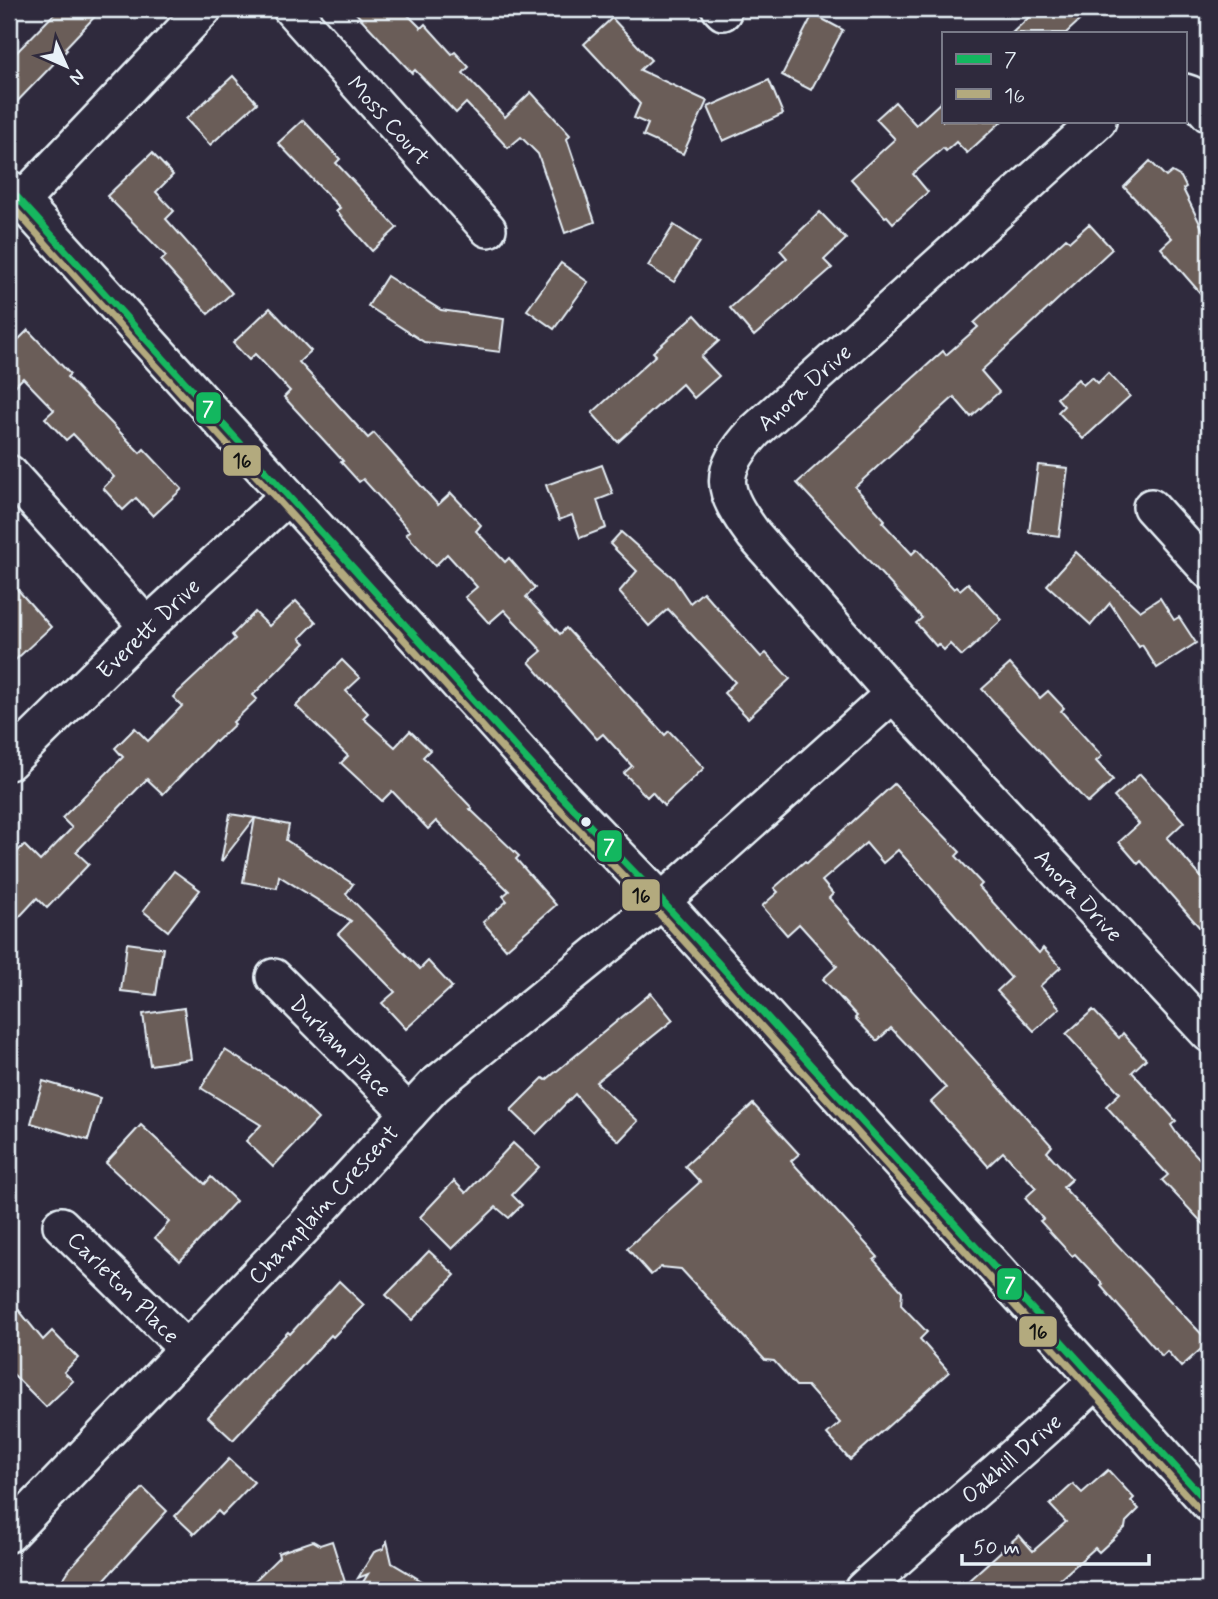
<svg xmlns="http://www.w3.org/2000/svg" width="1218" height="1599" viewBox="0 0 1218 1599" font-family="Mynerve,sans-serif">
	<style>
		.building { fill: #6b5d59; stroke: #e8f1f8; stroke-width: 2 }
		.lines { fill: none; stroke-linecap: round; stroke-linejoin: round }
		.minor-casing { stroke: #e8f1f8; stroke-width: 40 }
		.minor { stroke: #2f2a3d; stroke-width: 35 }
		.bus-1-casing { stroke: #2f2a3d; stroke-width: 12 }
		.bus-2-casing { stroke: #2f2a3d; stroke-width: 12 }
		.bus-1 { stroke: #13b75f; stroke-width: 7 }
		.bus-2 { stroke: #b3aa7e; stroke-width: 7 }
		.bus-dot { fill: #e8f1f8; stroke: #2f2a3d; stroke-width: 2.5 }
		.labels { text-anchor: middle; stroke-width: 5; stroke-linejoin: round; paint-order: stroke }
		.street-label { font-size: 23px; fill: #e8f1f8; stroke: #2f2a3d }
		.line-badge { stroke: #2f2a3d; stroke-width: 2.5 }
		.badge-label { font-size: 19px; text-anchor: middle; font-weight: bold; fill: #fff }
		.pale-badge-label { font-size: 19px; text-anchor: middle; font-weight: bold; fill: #111 }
	</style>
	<rect width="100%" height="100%" fill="#2f2a3d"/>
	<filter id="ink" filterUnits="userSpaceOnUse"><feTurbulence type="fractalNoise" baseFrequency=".0143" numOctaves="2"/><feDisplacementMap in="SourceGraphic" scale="14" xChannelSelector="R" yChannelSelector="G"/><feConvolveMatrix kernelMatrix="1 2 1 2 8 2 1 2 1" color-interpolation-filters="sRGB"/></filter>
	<g filter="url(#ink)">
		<g class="building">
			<polygon points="59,9 102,9 65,48 67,50 9,110 9,60"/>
			<polygon points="352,9 402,9 421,28 425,24 452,54 455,52 469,67 463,73 505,117 531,92 570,135 567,139 595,222 565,233 538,154 521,137 508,148 466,103 456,113 415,70 412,73"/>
			<polygon points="1038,9 1092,9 1066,33 1012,33"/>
			<polygon points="813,14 843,30 811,90 782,75"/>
			<polygon points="612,18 651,60 640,70 707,101 683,154 643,136 648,124 634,118 640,104 584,44"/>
			<polygon points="233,76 257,103 210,145 186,119"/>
			<polygon points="769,80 783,114 723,141 708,107"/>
			<polygon points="943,100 943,121 1002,121 967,153 956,142 946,151 943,148 913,174 928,192 893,223 887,216 885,217 851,179 895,139 876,119 895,102 916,125"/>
			<polygon points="303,120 340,159 336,163 397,228 372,251 336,211 340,208 278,143"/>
			<polygon points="152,153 173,175 156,192 174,211 166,219 232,293 208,314 161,261 166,256 107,196"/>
			<polygon points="1150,161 1166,177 1172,172 1181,177 1186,187 1183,189 1209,242 1209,303 1161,248 1172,238 1124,187"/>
			<polygon points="820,212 846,239 824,260 832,268 754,336 730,308 787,258 780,250"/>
			<polygon points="1089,224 1112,249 981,371 999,392 971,417 954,397 855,487 885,520 882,522 912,554 917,549 954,589 957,587 960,590 968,583 1002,620 962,656 950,644 944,650 938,644 936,646 916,623 922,618 797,483 943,351 946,355 978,327 974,323 1066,238 1070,241"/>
			<polygon points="674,225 700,242 674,282 648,266"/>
			<polygon points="561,263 588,282 554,329 527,310"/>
			<polygon points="387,276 441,310 504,319 500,352 424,342 368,306"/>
			<polygon points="270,308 311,351 299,362 368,438 374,433 438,505 451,493 481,525 476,531 505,562 509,558 535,588 526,597 560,634 566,628 665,735 669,731 704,768 664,806 652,792 647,797 624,773 632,766 603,734 597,739 529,662 542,651 504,610 489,623 465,597 477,587 447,554 435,566 406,534 410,531 363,479 359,482 341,462 343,461 284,397 290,391 255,354 249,360 233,343"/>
			<polygon points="695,315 719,341 701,357 719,376 694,398 682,384 618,442 592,413 656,355 653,352"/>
			<polygon points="28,330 70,374 67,377 140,453 144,449 182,489 153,516 136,498 123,510 103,488 114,477 73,434 66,440 45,418 54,410 23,378 9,392 9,349"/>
			<polygon points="1108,373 1130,396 1083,439 1058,412 1064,406 1057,398 1078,379 1083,385 1092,377 1098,383"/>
			<polygon points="602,465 613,494 597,500 606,528 580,538 572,515 559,520 546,485"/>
			<polygon points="1038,465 1068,468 1059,536 1029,532"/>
			<polygon points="621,532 673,578 690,603 703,592 761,657 766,653 790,679 748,718 724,693 735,682 668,609 649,626 619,592 637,571 610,544"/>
			<polygon points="1076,552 1140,611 1160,598 1174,620 1179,617 1196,643 1157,668 1142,645 1139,647 1110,603 1091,625 1047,585"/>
			<polygon points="9,580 51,627 9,666"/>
			<polygon points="296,601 316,622 300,638 305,643 253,695 257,699 233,722 235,724 216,742 214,741 163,794 147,779 76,852 89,864 47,908 37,898 9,928 9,860 24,845 40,861 72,828 62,818 123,757 115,748 135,728 148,741 182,706 173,697 235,639 232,635 255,612 269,626"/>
			<polygon points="342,660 360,678 346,691 368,713 363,718 395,747 410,731 430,750 423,757 472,808 470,809 519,856 516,859 556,905 506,949 483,922 507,901 503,896 509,891 436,821 428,829 392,791 382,801 341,763 348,756 296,706"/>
			<polygon points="1010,664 1040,698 1048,691 1064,708 1061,711 1102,756 1096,761 1113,780 1088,803 982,689"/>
			<polygon points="1140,774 1184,822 1167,838 1209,886 1209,938 1141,861 1138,864 1119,842 1139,824 1114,797"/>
			<polygon points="894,784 960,852 956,856 982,884 979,887 1039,953 1043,948 1061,967 1040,986 1060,1008 1034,1031 997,991 1011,978 898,850 883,863 866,843 822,881 833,894 829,898 1052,1146 1047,1152 1072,1179 1063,1187 1209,1342 1181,1367 1167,1351 1162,1356 1101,1286 1103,1284 1075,1254 1072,1256 1040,1221 1043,1219 1025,1198 1036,1188 1003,1152 988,1166 931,1102 946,1088 911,1049 891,1028 877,1041 855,1018 857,1016 823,979 837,966 799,924 787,935 762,906 778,892 774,888 805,861 807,863"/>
			<polygon points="230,814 255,818 221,862"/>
			<polygon points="255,818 289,825 286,840 353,884 346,894 420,969 428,961 452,987 406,1029 382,1003 395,992 338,934 351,921 279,876 277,888 243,882"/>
			<polygon points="174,871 200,890 168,931 143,911"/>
			<polygon points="127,943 163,948 156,995 121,991"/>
			<polygon points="651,993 673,1020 596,1082 638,1121 619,1141 601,1125 575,1094 536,1134 511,1110 543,1078 546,1080"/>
			<polygon points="184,1008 191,1059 150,1065 143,1014"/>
			<polygon points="1093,1010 1119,1038 1123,1033 1146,1059 1132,1072 1176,1121 1171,1125 1177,1134 1209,1169 1209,1230 1162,1180 1168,1175 1106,1106 1120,1093 1066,1034"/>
			<polygon points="225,1050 285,1087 318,1119 273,1167 246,1141 261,1125 201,1088"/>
			<polygon points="43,1081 100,1098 88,1140 31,1123"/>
			<polygon points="753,1104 799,1154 791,1161 878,1257 874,1260 902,1291 901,1305 927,1332 920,1339 949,1372 850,1460 827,1434 840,1423 807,1386 796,1386 774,1361 765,1360 681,1269 661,1267 651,1275 627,1248 700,1182 685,1166"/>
			<polygon points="141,1125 205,1184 211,1177 236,1201 180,1261 155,1238 169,1222 106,1163"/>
			<polygon points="513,1143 539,1167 512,1195 522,1205 509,1218 496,1207 452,1249 420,1217 454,1181 466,1193"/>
			<polygon points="429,1251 455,1275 412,1320 386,1295"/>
			<polygon points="339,1281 364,1305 333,1337 331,1335 233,1440 208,1417 288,1332 290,1334"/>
			<polygon points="9,1298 43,1340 52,1331 78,1358 64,1372 73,1381 46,1407 9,1370"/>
			<polygon points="229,1459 254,1482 222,1515 218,1511 194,1534 175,1516"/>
			<polygon points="1108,1470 1134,1498 1131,1501 1139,1509 1126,1522 1125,1528 1099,1552 1095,1548 1048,1590 958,1590 1019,1535 1033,1551 1066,1522 1050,1505 1073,1484 1082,1493"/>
			<polygon points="143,1488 167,1511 95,1590 56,1590 71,1567"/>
			<polygon points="313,1541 320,1545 332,1541 345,1582 321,1590 245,1590 279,1557 278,1553"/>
			<polygon points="387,1541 392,1563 437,1590 358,1590 368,1574 358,1578 374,1552 383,1549"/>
		</g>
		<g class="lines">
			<g class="minor-casing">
				<g id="minor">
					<polyline points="291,9 488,229"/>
					<polyline points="720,9 723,12"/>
					<polyline points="1185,92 1191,94 1209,114"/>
					<path d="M1098 121 755 431C716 473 721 490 754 535L893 694 1209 1034"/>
					<polyline points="9,188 541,775 662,901 1209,1504"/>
					<polyline points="21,201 204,9"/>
					<polyline points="9,473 147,626"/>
					<polyline points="1151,507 1209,571"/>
					<polyline points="9,762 147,626 288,496"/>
					<polyline points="274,977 409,1113"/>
					<polyline points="61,1225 186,1348"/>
					<polyline points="9,1534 303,1228 434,1086 662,901 893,694"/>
					<path d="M862 1590C939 1519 1021 1454 1096 1381"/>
				</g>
			</g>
			<use href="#minor" class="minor"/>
			<g class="bus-1-casing">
				<polyline id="bus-1" points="9,188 541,775 662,901 1209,1504"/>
			</g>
			<g class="bus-2-casing">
				<polyline id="bus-2" points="9,203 533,782 654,908 1201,1511"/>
			</g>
			<use href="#bus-1" class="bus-1"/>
			<use href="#bus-2" class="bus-2"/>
		</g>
	</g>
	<circle class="bus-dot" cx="586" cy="822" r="6"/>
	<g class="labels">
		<g class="street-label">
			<text transform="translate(389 120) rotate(48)" y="8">Moss Court</text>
			<text transform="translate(804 387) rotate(-42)" y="8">Anora Drive</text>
			<text transform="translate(148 628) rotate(-44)" y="8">Everett Drive</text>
			<text transform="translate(1079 895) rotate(47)" y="8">Anora Drive</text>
			<text transform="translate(341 1046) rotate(45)" y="8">Durham Place</text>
			<text transform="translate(323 1204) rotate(-47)" y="8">Champlain Crescent</text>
			<text transform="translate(124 1287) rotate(45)" y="8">Carleton Place</text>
			<text transform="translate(1011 1458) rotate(-41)" y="8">Oakhill Drive</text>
		</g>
	</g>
	<g class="line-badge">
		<rect x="195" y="391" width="27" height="34" rx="7" fill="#13b75f"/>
		<rect x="222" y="444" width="40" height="33" rx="7" fill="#b3aa7e"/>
		<rect x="596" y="829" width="27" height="34" rx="7" fill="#13b75f"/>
		<rect x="621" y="878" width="40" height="34" rx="7" fill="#b3aa7e"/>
		<rect x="996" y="1267" width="27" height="34" rx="7" fill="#13b75f"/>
		<rect x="1018" y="1315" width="40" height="33" rx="7" fill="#b3aa7e"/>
	</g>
	<g class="badge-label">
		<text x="208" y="415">7</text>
		<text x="609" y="853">7</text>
		<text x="1010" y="1291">7</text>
	</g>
	<g class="pale-badge-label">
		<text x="242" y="467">16</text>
		<text x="641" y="902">16</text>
		<text x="1038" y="1338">16</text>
	</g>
	<rect width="1218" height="1599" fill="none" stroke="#2f2a3d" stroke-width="35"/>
	<rect x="18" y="18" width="1183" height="1564" fill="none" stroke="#e8f1f8" stroke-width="2.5" filter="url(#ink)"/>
	<rect x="942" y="32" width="245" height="91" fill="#2f2a3d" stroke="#797a88" stroke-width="2"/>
	<rect x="956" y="54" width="35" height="10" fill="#13b75f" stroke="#797a88" stroke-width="2"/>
	<text x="1004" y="66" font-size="21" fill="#e8f1f8">7</text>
	<rect x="956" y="89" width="35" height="10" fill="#b3aa7e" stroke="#797a88" stroke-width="2"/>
	<text x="1004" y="102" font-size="21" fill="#e8f1f8">16</text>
	<g transform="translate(66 66) rotate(135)" stroke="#2f2a3d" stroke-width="5" paint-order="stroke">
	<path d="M0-5L12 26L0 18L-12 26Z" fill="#e8f1f8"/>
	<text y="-10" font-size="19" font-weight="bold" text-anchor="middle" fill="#e8f1f8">N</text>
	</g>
	<path d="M962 1554v10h187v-10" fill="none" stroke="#e8f1f8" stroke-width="3.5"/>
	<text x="973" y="1554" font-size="21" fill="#e8f1f8" stroke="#2f2a3d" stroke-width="5" paint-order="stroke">50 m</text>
</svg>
